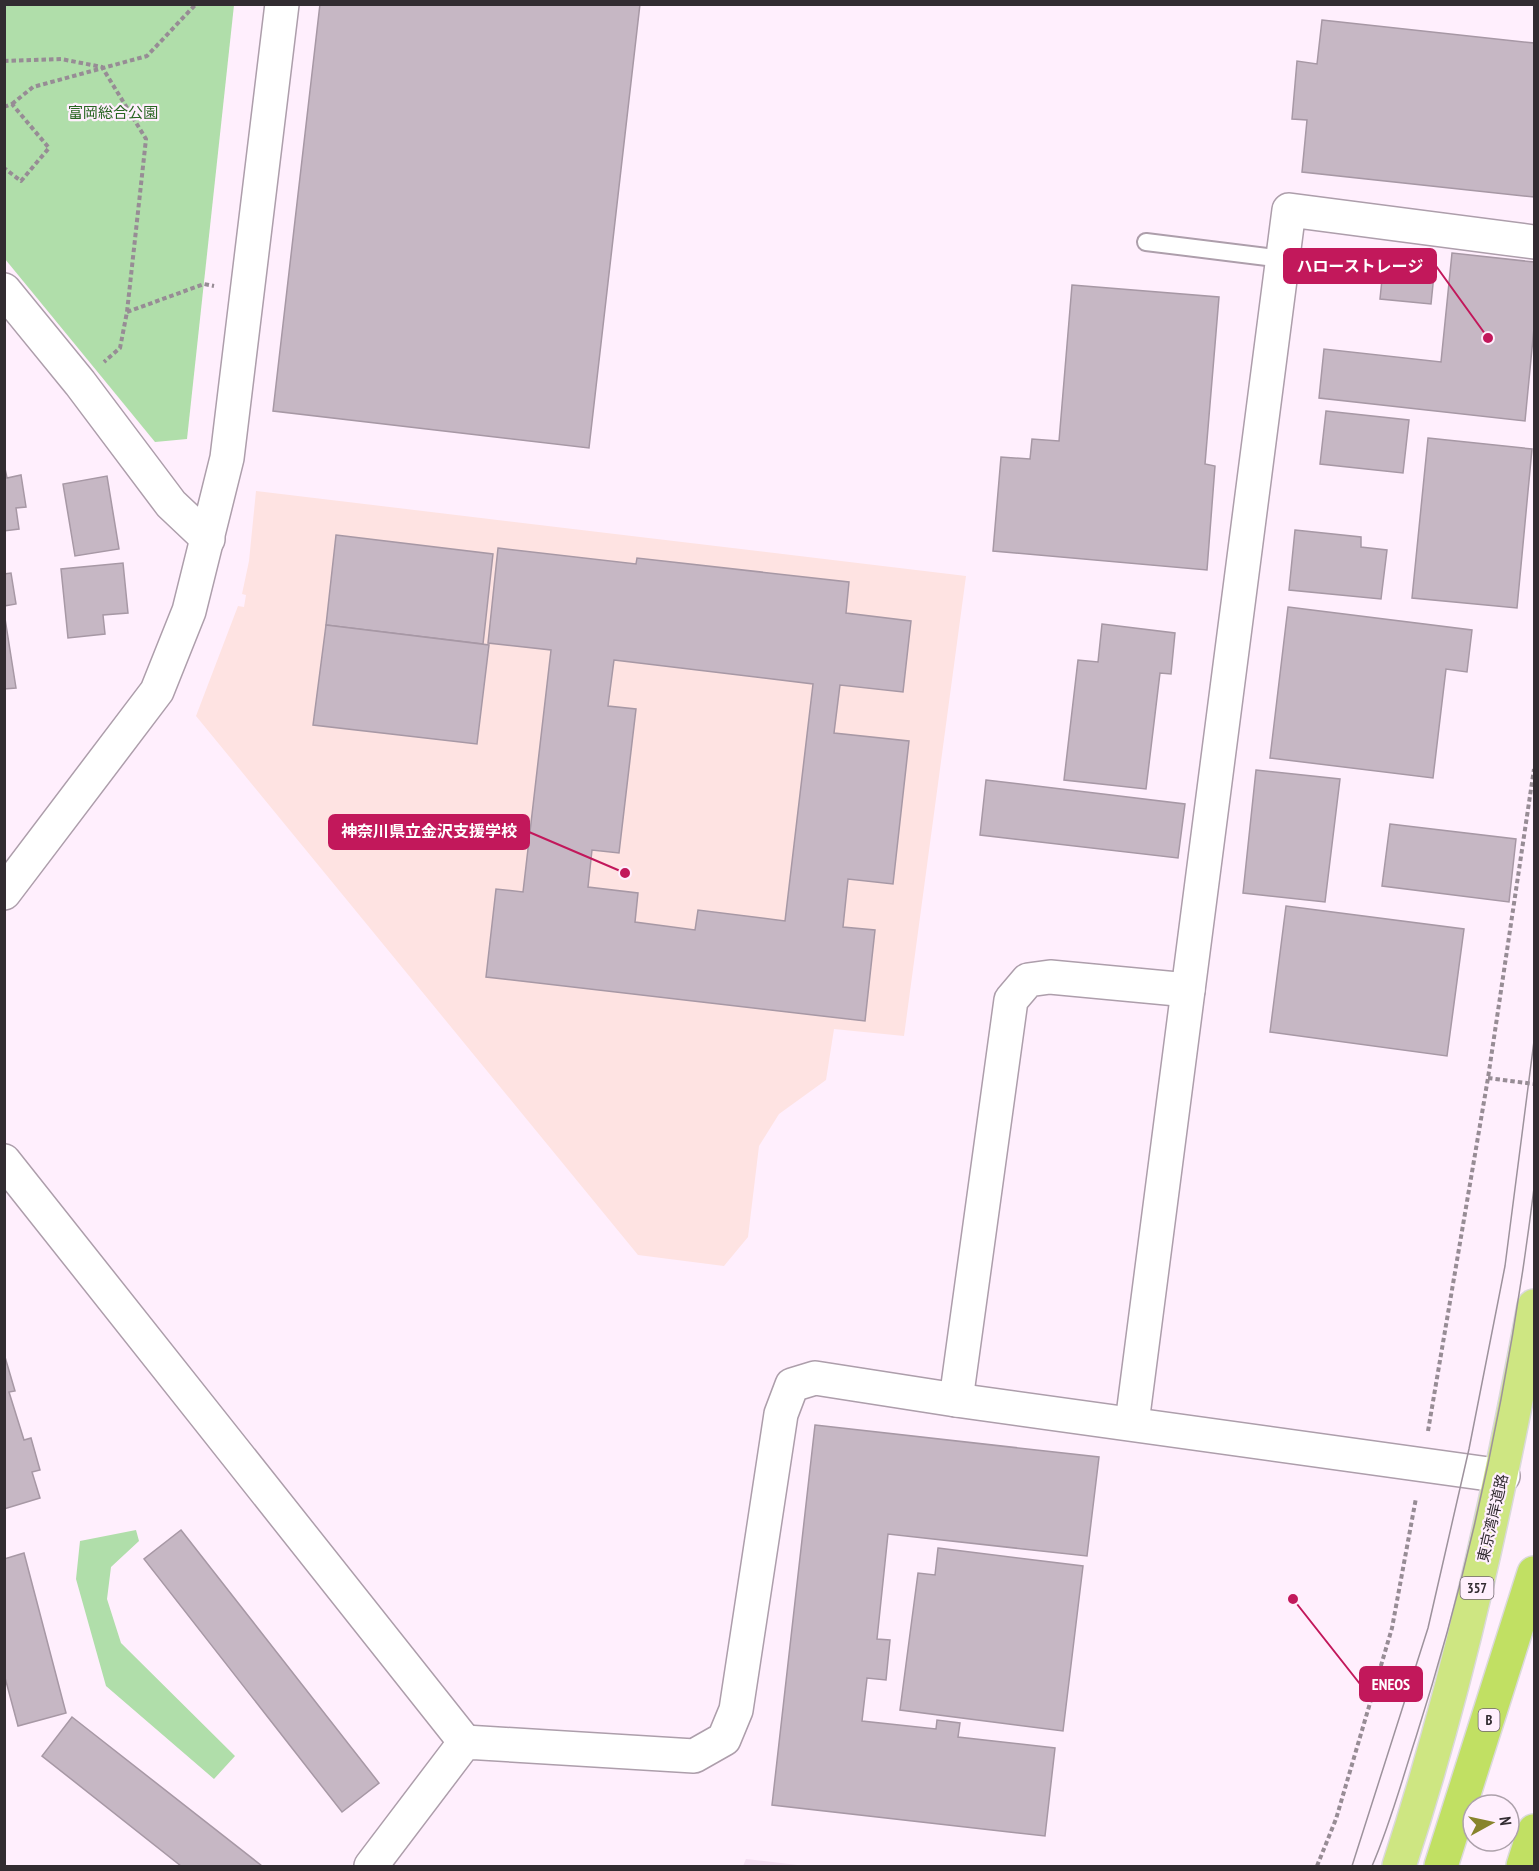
<svg xmlns="http://www.w3.org/2000/svg" width="1539" height="1871" viewBox="0 0 1539 1871" font-family="'PT Sans Narrow','Noto Sans JP',sans-serif">
	<style>
		.built { fill: #f5dff2 }
		.education { fill: #fee3e2 }
		.green { fill: #b0deaa }
		.building { fill: #c6b7c4; stroke: #a798a5; stroke-width: 1.5; fill-rule: evenodd }
		.lines { fill: none; stroke-linecap: round; stroke-linejoin: round }
		.service-casing { stroke: #ad9eab; stroke-width: 20 }
		.minor-casing { stroke: #ad9eab; stroke-width: 36 }
		.tertiary-casing { stroke: #ad9eab; stroke-width: 36 }
		.trunk-casing { stroke: #dad9da; stroke-width: 36 }
		.motorway-casing { stroke: #dad9da; stroke-width: 36 }
		.path { stroke: #978c95; stroke-width: 4; stroke-dasharray: 4.5 3; stroke-linecap: butt }
		.service { stroke: #fff; stroke-width: 16 }
		.minor { stroke: #fff; stroke-width: 33 }
		.tertiary { stroke: #fff; stroke-width: 33 }
		.trunk { stroke: #cee682; stroke-width: 33 }
		.motorway { stroke: #c1e063; stroke-width: 33 }
		.tram { stroke: #9d929c; stroke-width: 1.5 }
		.labels { text-anchor: middle; stroke-width: 4.5; stroke-linejoin: round; paint-order: stroke }
		.shield { fill: #ffeffd; stroke: #70666e; stroke-width: 1.5 }
		.shield-label { font-size: 14px; font-weight: bold; fill: #322c31 }
		.park-label { font-size: 15px; fill: #296622; stroke: #ffeffd }
		.street-label { font-size: 15px; fill: #322c31; stroke: #ffeffd }
		.leader { fill: none; stroke: #c2185b; stroke-width: 2 }
		.callout-dot { fill: #c2185b; stroke: #ffeffd; stroke-width: 2 }
		.callout { fill: #c2185b; stroke: #c2185b; stroke-width: 2 }
		.callout-label { font-size: 16px; text-anchor: middle; font-weight: bold; fill: #fff }
	</style>
	<rect width="100%" height="100%" fill="#ffeffd"/>
	<polygon class="built" points="746,1859 806,1866 743,1866"/>
	<polygon class="education" points="256,491 966,576 904,1036 834,1029 826,1080 779,1114 759,1146 748,1237 724,1266 638,1255 196,716 238,606 244,607 246,595 242,594 249,561"/>
	<g class="green">
		<polygon points="4,5 234,5 187,439 155,442 5,259"/>
		<polygon points="136,1530 139,1541 111,1567 107,1599 121,1643 235,1756 214,1779 106,1686 76,1579 80,1541"/>
	</g>
	<g class="building">
		<polygon points="320,4 640,4 589,448 273,411"/>
		<polygon points="1322,20 1534,43 1534,197 1302,172 1307,120 1292,119 1297,61 1317,64"/>
		<polygon points="1385,250 1436,255 1431,304 1380,299"/>
		<polygon points="1452,253 1534,262 1534,328 1525,421 1319,398 1324,349 1441,362"/>
		<polygon points="1072,285 1219,297 1205,464 1215,466 1207,570 993,551 1001,457 1030,459 1032,439 1059,441"/>
		<polygon points="1326,411 1409,420 1403,473 1320,464"/>
		<polygon points="1428,438 1532,449 1517,608 1412,598"/>
		<polygon points="4,464 7,478 21,475 26,507 16,508 19,529 4,531"/>
		<polygon points="107,476 119,549 75,556 63,484"/>
		<polygon points="1295,530 1361,537 1361,547 1387,550 1381,599 1289,590"/>
		<polygon points="336,535 493,554 483,644 326,625"/>
		<path d="M498 548 636 564 637 558 849 582 846 613 911 621 903 692 840 685 834 733 909 741 893 884 848 879 843 927 875 930 865 1021 486 977 496 889 523 892 551 650 488 643ZM614 660 813 684 785 921 698 910 695 930 635 922 638 893 588 887 592 850 619 853 636 709 608 706Z"/>
		<polygon points="123,563 128,613 103,615 105,634 68,638 61,569"/>
		<polygon points="11,573 16,604 4,606 4,574"/>
		<polygon points="1288,607 1472,630 1467,672 1446,669 1433,778 1270,758"/>
		<polygon points="4,612 16,688 4,689"/>
		<polygon points="1102,624 1175,633 1171,674 1160,673 1146,789 1064,780 1078,660 1098,662"/>
		<polygon points="326,625 489,645 477,744 313,725"/>
		<polygon points="1256,770 1340,779 1325,902 1243,893"/>
		<polygon points="986,780 1185,804 1178,858 980,835"/>
		<polygon points="1390,824 1516,839 1509,902 1382,886"/>
		<polygon points="1286,906 1464,929 1447,1056 1270,1032"/>
		<polygon points="5,1357 15,1391 9,1392 24,1440 31,1438 40,1470 32,1472 40,1498 4,1509"/>
		<polygon points="815,1425 1099,1457 1087,1556 888,1534 877,1639 890,1640 886,1680 867,1678 862,1721 936,1729 937,1720 960,1723 958,1737 1055,1748 1045,1836 772,1805"/>
		<polygon points="181,1530 379,1783 342,1812 144,1559"/>
		<polygon points="938,1548 1083,1566 1063,1731 900,1710 918,1573 935,1575"/>
		<polygon points="24,1553 66,1713 18,1726 4,1674 4,1559"/>
		<polygon points="72,1717 262,1866 181,1866 42,1756"/>
	</g>
	<g class="lines">
		<g class="service-casing">
			<polyline id="service" points="1146,242 1283,259"/>
		</g>
		<g class="minor-casing">
			<g id="minor">
				<polyline points="4,1161 465,1742"/>
				<polyline points="956,1400 1011,1000 1028,980 1050,977 1188,990"/>
				<polyline points="1132,1423 1289,210 1534,242"/>
			</g>
		</g>
		<g class="tertiary-casing">
			<g id="tertiary">
				<polyline points="4,290 80,383 171,504 208,539"/>
				<polyline points="4,893 157,691 189,611 227,458 282,4"/>
				<polyline points="371,1866 465,1742 694,1756 724,1739 736,1710 781,1414 792,1385 815,1378 956,1400 1503,1476"/>
			</g>
		</g>
		<g class="trunk-casing">
			<path id="trunk" d="M1399 1866C1459 1683 1499 1495 1534 1306"/>
		</g>
		<g class="motorway-casing">
			<g id="motorway">
				<polyline points="1441,1866 1534,1573"/>
				<polyline points="1523,1866 1534,1831"/>
			</g>
		</g>
		<g class="path">
			<polyline points="4,61 61,59 102,67 146,139 127,312 120,348 104,362"/>
			<polyline points="12,104 33,87 147,56 196,4"/>
			<polyline points="4,107 12,104 49,148 21,181 4,168"/>
			<polyline points="127,312 204,284 214,286"/>
			<polyline points="1488,1078 1534,1084"/>
			<polyline points="1428,1431 1488,1078 1534,769"/>
			<polyline points="1317,1866 1336,1819 1392,1628 1416,1498"/>
		</g>
		<use href="#service" class="service"/>
		<use href="#minor" class="minor"/>
		<use href="#tertiary" class="tertiary"/>
		<use href="#trunk" class="trunk"/>
		<use href="#motorway" class="motorway"/>
		<g class="tram">
			<polyline points="1352,1866 1428,1628 1469,1449 1505,1266 1534,1041"/>
			<path d="M1372 1866C1390 1825 1402 1780 1416 1737 1473 1559 1511 1373 1534 1188"/>
		</g>
	</g>
	<g class="labels">
		<g class="shield">
			<rect x="1460.5" y="1577" width="33" height="22" rx="4.5"/>
			<rect x="1478.5" y="1709" width="21" height="22" rx="4.5"/>
		</g>
		<g class="shield-label">
			<text x="1477" y="1593">357</text>
			<text x="1489" y="1725">B</text>
		</g>
		<g class="park-label">
			<text x="113" y="118">富岡総合公園</text>
		</g>
		<g class="street-label">
			<text transform="translate(1493 1518) rotate(-77)" y="5">東京湾岸道路</text>
		</g>
	</g>
	<path class="leader" d="M1488 338L1436 266M625 873L529 832M1293 1599L1360 1684"/>
	<g class="callout-dot">
		<circle cx="1488" cy="338" r="6"/>
		<circle cx="625" cy="873" r="6"/>
		<circle cx="1293" cy="1599" r="6"/>
	</g>
	<g class="callout">
		<rect x="1284" y="249" width="152" height="34" rx="6"/>
		<rect x="329" y="815" width="200" height="34" rx="6"/>
		<rect x="1360" y="1667" width="62" height="34" rx="6"/>
	</g>
	<g class="callout-label">
		<text x="1360" y="272">ハローストレージ</text>
		<text x="429" y="837">神奈川県立金沢支援学校</text>
		<text x="1391" y="1690">ENEOS</text>
	</g>
	<rect width="1539" height="1871" fill="none" stroke="#322c31" stroke-width="12"/>
	<g transform="translate(1491 1823) rotate(82)"><circle r="28" fill="#ffeffd" stroke="#ada1ab" stroke-width="1.5"/>
	<path d="M0-4.5L10 22L0 15L-10 22Z" fill="#88842c"/>
	<text y="-9" font-size="16" font-weight="bold" text-anchor="middle" fill="#322c31">N</text>
	</g>
</svg>
